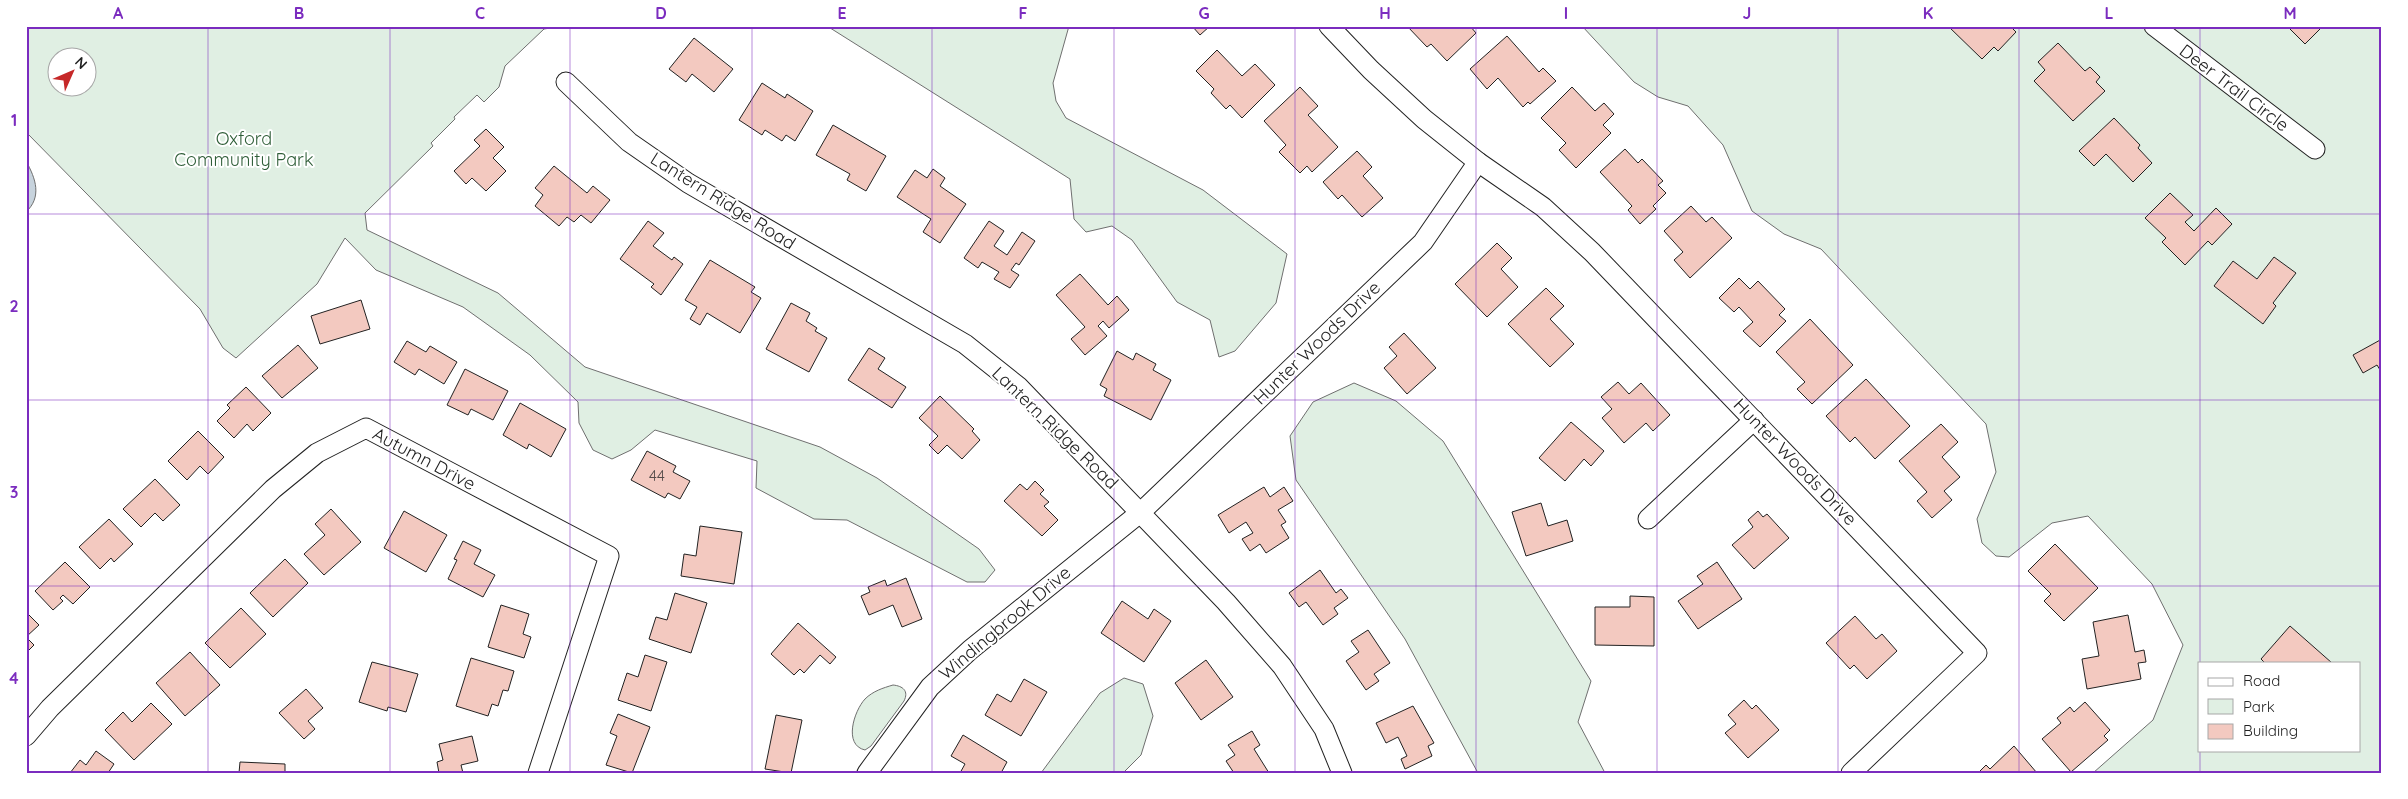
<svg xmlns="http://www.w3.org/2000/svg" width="2408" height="799" viewBox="0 0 2408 799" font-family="Quicksand,sans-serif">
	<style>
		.green { fill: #e0efe3; stroke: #6f6f6f; fill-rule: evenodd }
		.water { fill: #c7d3dd; stroke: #6f6f6f }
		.building { fill: #f3c9c0; stroke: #222 }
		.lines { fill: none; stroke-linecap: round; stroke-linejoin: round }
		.street-casing { stroke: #222; stroke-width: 21 }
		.street { stroke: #fff; stroke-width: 19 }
		.grid { fill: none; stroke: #7b2cbf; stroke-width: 1; stroke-opacity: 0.55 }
		.labels { text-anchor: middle; stroke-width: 4; stroke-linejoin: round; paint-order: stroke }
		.number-label { font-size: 15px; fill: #564c4a }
		.street-label { font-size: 18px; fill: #222; stroke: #fff }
		.park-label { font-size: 18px; fill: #2f5e38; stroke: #fff }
		.neatline { fill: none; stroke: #7b2cbf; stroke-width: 2 }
		.grid-label { font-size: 16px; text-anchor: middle; font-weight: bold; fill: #7b2cbf }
	</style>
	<rect width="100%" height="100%" fill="#fff"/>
	<g class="green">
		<path d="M26 26H563L544 29 505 66 499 87 484 102 477 95 454 117 455 119 431 143 433 146 365 213 367 230 498 293 585 367 820 447 877 478 979 549 995 570 985 582H967L847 520 814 519 756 488 757 461 655 430 631 450 612 459 593 450 579 423 578 402 530 355 463 307 376 270 345 238 317 284 236 358 223 348 200 309 26 132ZM58 58H88V88H58Z"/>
		<polygon points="827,26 1069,26 1053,83 1056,101 1066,118 1203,190 1287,254 1276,303 1235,351 1219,357 1210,320 1177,302 1132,240 1112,226 1086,232 1074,219 1070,179"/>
		<path d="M1582 26H2382V773H2093L2153 720 2183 645 2152 584 2088 516 2052 523 2009 557 1996 556 1982 543 1977 519 1996 472 1986 424 1821 249 1784 234 1752 211 1723 145 1688 106 1658 97 1634 82ZM2199 663H2359V750H2199Z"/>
		<polygon points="1354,383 1396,401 1443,441 1591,681 1578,722 1605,773 1478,773 1405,639 1296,480 1290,436 1313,402"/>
		<polygon points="1124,678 1143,684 1153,716 1141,755 1123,773 1041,773 1100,693"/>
		<path d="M893 685C903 686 909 691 904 701L871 746 865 750C843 745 854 711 865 699 873 691 883 688 893 685Z"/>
	</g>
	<path class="water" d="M26 161C36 179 42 197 26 212Z"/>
	<g class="building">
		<polygon points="1192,26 1210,26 1200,35"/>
		<polygon points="1407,26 1470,26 1476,33 1447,61 1431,44 1427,47"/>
		<polygon points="1948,26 2010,26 2016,32 1998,51 1994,47 1982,59"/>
		<polygon points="2287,26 2323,26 2305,44"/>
		<polygon points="1507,36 1539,72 1543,68 1556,81 1530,104 1528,102 1523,107 1498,78 1487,89 1470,69"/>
		<polygon points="694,38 733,69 714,92 692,74 686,82 669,69"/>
		<polygon points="2058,43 2085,71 2090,67 2100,77 2096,82 2105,91 2073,121 2034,81 2045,70 2038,62"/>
		<polygon points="1217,50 1242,76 1255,64 1275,85 1242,118 1230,105 1226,109 1211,93 1214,89 1196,71"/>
		<polygon points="762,83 785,98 787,94 813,111 795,141 786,135 782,141 765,130 762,135 739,120"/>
		<polygon points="1300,87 1318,106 1308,115 1338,147 1312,172 1307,166 1300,173 1279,152 1286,145 1264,121"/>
		<polygon points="1572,87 1595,111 1604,103 1614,114 1603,125 1611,133 1576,168 1559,150 1566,143 1541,118"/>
		<polygon points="2114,118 2140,145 2138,148 2152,163 2133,182 2106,154 2094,166 2079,151"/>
		<polygon points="833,125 886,156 866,191 847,180 850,174 816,155"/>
		<polygon points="486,129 504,147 493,158 506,171 486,191 472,178 466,184 454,171 480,146 474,140"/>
		<polygon points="1625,149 1638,163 1642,159 1663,181 1658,185 1666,193 1653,206 1656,209 1640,224 1628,210 1632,206 1600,172"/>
		<polygon points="1357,151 1372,167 1363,176 1383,198 1362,217 1342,195 1338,199 1323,182"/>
		<polygon points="554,166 587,193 593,186 610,200 591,223 581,215 574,222 567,217 559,226 535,206 543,195 535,188"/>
		<polygon points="933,169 945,178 940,186 966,204 940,243 923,232 931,219 897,197 915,170 927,178"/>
		<polygon points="2170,193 2193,215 2185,222 2194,231 2216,208 2232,224 2212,245 2208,241 2185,265 2162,242 2166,238 2145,218"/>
		<polygon points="1691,206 1706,222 1712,217 1732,238 1690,278 1674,260 1683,252 1664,231"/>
		<polygon points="648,221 664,233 653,246 672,260 674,257 683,264 661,295 651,287 654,284 620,259"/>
		<polygon points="989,221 1004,231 994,246 1007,255 1022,232 1035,241 1019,265 1016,263 1011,270 1019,275 1010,288 994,279 999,272 982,262 978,268 964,258"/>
		<polygon points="1497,243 1512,258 1501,269 1518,287 1487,317 1455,284"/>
		<polygon points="2274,257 2296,273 2273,303 2276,306 2263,324 2214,286 2233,261 2257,279"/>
		<polygon points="710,260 755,287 751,292 761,298 740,333 707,313 700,325 690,319 697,307 685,300"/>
		<polygon points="1080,274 1108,305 1117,296 1129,310 1109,328 1103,321 1098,326 1107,336 1085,355 1071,339 1085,327 1056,295"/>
		<polygon points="1739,278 1750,289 1758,281 1785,309 1779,315 1786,321 1760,347 1743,331 1753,322 1739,307 1734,312 1719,298"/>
		<polygon points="1546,288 1564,306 1550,319 1574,344 1550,367 1508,324"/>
		<polygon points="361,300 370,329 320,344 311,316"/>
		<polygon points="791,303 810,313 806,321 817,328 815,331 827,338 809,372 766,349"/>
		<polygon points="1810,319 1853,365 1812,404 1797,389 1805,382 1776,352"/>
		<polygon points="1404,333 1436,368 1407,394 1384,368 1397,356 1389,347"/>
		<polygon points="2382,339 2382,373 2377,365 2363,373 2353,355"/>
		<polygon points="407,341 426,352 430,346 457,362 444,384 419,369 415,375 394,362"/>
		<polygon points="298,345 318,368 282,398 262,376"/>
		<polygon points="869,348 885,358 878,369 906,387 892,408 848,380"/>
		<polygon points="1117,351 1133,360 1136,353 1156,364 1153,370 1171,380 1151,420 1104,396 1107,389 1100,385"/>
		<polygon points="465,369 508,391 493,420 471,409 468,415 447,405"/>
		<polygon points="1866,379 1910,426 1875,459 1855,437 1850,442 1826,416"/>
		<polygon points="1618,382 1629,394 1641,383 1670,415 1653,431 1646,423 1624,443 1602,418 1612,409 1601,397"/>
		<polygon points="246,387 271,413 253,431 247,424 234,438 217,421 230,408 227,405"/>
		<polygon points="940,396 974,429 972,431 980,440 962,459 947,445 938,454 929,445 938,436 919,418"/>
		<polygon points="520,403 566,429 551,457 529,444 527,449 503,435"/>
		<polygon points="1571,422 1604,451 1591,466 1584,459 1565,481 1539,458"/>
		<polygon points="1941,424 1958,442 1942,457 1960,477 1944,491 1952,500 1932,518 1917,501 1927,492 1899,461"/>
		<polygon points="198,431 224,457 208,474 200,466 187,480 168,461"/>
		<polygon points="647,451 676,466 673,472 690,481 680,499 668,493 665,498 631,480"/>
		<polygon points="155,479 180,505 163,521 155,513 141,527 123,509"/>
		<polygon points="1035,481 1044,490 1040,494 1049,502 1044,506 1058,520 1042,536 1004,501 1020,484 1027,490"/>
		<polygon points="1264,487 1270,497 1284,487 1293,501 1278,510 1286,522 1281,525 1289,538 1266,553 1260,544 1250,551 1242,539 1253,533 1246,522 1229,533 1218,515"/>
		<polygon points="1541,503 1548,526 1567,520 1573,541 1526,556 1512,512"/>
		<polygon points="331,509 361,542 324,575 304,554 325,535 315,524"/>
		<polygon points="404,511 447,535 426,572 384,548"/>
		<polygon points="1758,511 1763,517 1767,514 1789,538 1754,569 1732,545 1753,527 1748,520"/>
		<polygon points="109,519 133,544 114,562 111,558 100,569 79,547"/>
		<polygon points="700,526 742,532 734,584 681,576 684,554 696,556"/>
		<polygon points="463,541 481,550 474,564 495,575 483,597 448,579 457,560 454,559"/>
		<polygon points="2055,544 2098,588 2064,621 2044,601 2051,594 2028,571"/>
		<polygon points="285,559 308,583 273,617 250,593"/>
		<polygon points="65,562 90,587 73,604 63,595 60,598 63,601 53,610 35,591"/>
		<polygon points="1717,562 1742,599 1698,629 1678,601 1703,584 1697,576"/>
		<polygon points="1320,570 1336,593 1341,589 1348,598 1334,608 1338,614 1323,625 1306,602 1299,607 1289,593"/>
		<polygon points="906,578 922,619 902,627 893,605 869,615 861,596 870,592 868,587 885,580 887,586"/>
		<polygon points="675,593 707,603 691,653 649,639 656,617 667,620"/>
		<polygon points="1630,596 1654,597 1654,646 1595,645 1595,607 1630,607"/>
		<polygon points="1122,601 1148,619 1154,609 1171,621 1144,662 1101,633"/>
		<polygon points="501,605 529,614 523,634 531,637 524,658 488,647"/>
		<polygon points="241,608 266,634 230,668 205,643"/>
		<polygon points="26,612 39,625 26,637 34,645 26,653"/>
		<polygon points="2128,615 2135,652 2144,650 2146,662 2138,663 2141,679 2087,689 2082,659 2099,656 2093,622"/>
		<polygon points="1855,616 1876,639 1882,634 1897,651 1867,679 1854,665 1850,669 1826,643"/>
		<polygon points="798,623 836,657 830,664 820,655 804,673 800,669 794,675 771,654"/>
		<polygon points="2290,626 2332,663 2265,663 2261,659"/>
		<polygon points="1368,630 1390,663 1374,674 1379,681 1366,690 1346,661 1359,652 1351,641"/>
		<polygon points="190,652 220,685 185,716 156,683"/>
		<polygon points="645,655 667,662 651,711 618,700 627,673 638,677"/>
		<polygon points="471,658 514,671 508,691 503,690 498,706 492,704 488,716 456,706"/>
		<polygon points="1206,660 1233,697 1201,720 1175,683"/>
		<polygon points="372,662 418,674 406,712 388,707 387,711 359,702"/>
		<polygon points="1024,679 1047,692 1021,736 985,715 997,694 1011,702"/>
		<polygon points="306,689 323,708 308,721 315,729 304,739 279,713"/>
		<polygon points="1744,700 1752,709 1756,705 1779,730 1748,758 1725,733 1736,724 1728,715"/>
		<polygon points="2085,702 2110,730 2104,736 2108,740 2071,772 2042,739 2061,723 2057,718 2070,707 2074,712"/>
		<polygon points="151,703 172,724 134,760 105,730 123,712 132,722"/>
		<polygon points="1413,706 1434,743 1428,746 1432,756 1405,769 1401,759 1407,756 1398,737 1386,743 1376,723"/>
		<polygon points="618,714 650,727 632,773 606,765 617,736 610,733"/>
		<polygon points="776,715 802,720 791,773 765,769"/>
		<polygon points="1252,731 1260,745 1254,749 1269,773 1234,773 1226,761 1235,755 1228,745"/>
		<polygon points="963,735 1007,762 1001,773 960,773 965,764 951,756"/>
		<polygon points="472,736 478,761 461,765 463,773 439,773 437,762 443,760 439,744"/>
		<polygon points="2014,746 2037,773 1978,773 1986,765 1990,769"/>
		<polygon points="96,751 114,764 108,773 70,773 80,760 86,765"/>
		<polygon points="240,762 285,764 285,773 239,773"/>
	</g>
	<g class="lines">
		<g class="street-casing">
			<g id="street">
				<polyline points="1329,26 1371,70 1424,119 1478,162 1543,207 1592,252 1977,653 1851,773"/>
				<polyline points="2154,26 2315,149"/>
				<polyline points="566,82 629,142 688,183 965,344 1019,387 1226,602 1282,666 1324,729 1342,773"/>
				<polyline points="1648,519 1754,420"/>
				<polyline points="26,736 50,708 273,489 317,453 366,428 609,556 538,773"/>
				<polyline points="867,773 930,687 970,650 1141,512 1423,242 1478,162"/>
			</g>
		</g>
		<use href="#street" class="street"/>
	</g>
	<path class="grid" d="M208 26V773M390 26V773M570 26V773M752 26V773M932 26V773M1114 26V773M1295 26V773M1476 26V773M1657 26V773M1838 26V773M2019 26V773M2200 26V663M26 214H2382M26 400H2382M26 586H2382M2200 750V773"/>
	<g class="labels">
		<g class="number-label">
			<text x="657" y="481">44</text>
		</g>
		<g class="street-label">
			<text transform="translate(2234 88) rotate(37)" y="6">Deer Trail Circle</text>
			<text transform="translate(723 201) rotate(32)" y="6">Lantern Ridge Road</text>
			<text transform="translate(1317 343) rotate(-44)" y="6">Hunter Woods Drive</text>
			<text transform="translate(1055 428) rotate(44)" y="6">Lantern Ridge Road</text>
			<text transform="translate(424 459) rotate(28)" y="6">Autumn Drive</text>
			<text transform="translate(1795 462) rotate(46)" y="6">Hunter Woods Drive</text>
			<text transform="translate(1005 623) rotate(-40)" y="6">Windingbrook Drive</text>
		</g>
		<g class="park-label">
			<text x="244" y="145">Oxford<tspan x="244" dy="21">Community Park</tspan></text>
		</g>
	</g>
	<rect width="2408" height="799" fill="none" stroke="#ffffff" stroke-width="55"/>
	<rect x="2198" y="662" width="162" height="90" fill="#ffffff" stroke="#a7a7a7"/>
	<rect x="2208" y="678" width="25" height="8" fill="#ffffff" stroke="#a7a7a7"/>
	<text x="2243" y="686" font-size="15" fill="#222222">Road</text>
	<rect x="2208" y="699" width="25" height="15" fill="#e0efe3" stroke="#a7a7a7"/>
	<text x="2243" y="712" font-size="15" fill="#222222">Park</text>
	<rect x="2208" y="724" width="25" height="15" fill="#f3c9c0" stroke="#a7a7a7"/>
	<text x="2243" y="736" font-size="15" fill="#222222">Building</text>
	<g transform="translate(72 72) rotate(45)"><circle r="24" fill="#ffffff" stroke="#a7a7a7"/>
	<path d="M0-4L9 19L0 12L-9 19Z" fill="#c62828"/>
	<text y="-8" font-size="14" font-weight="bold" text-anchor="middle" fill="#222222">N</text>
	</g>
	<rect x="28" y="28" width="2352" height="744" class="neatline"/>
	<g class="grid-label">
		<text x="118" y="19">A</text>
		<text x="299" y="19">B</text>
		<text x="480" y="19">C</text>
		<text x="661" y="19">D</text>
		<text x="842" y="19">E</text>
		<text x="1023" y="19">F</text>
		<text x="1204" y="19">G</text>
		<text x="1385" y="19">H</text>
		<text x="1566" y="19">I</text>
		<text x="1747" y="19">J</text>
		<text x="1928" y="19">K</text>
		<text x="2109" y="19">L</text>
		<text x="2290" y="19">M</text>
		<text x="14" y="126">1</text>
		<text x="14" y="312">2</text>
		<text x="14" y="498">3</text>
		<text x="14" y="684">4</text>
	</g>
</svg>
